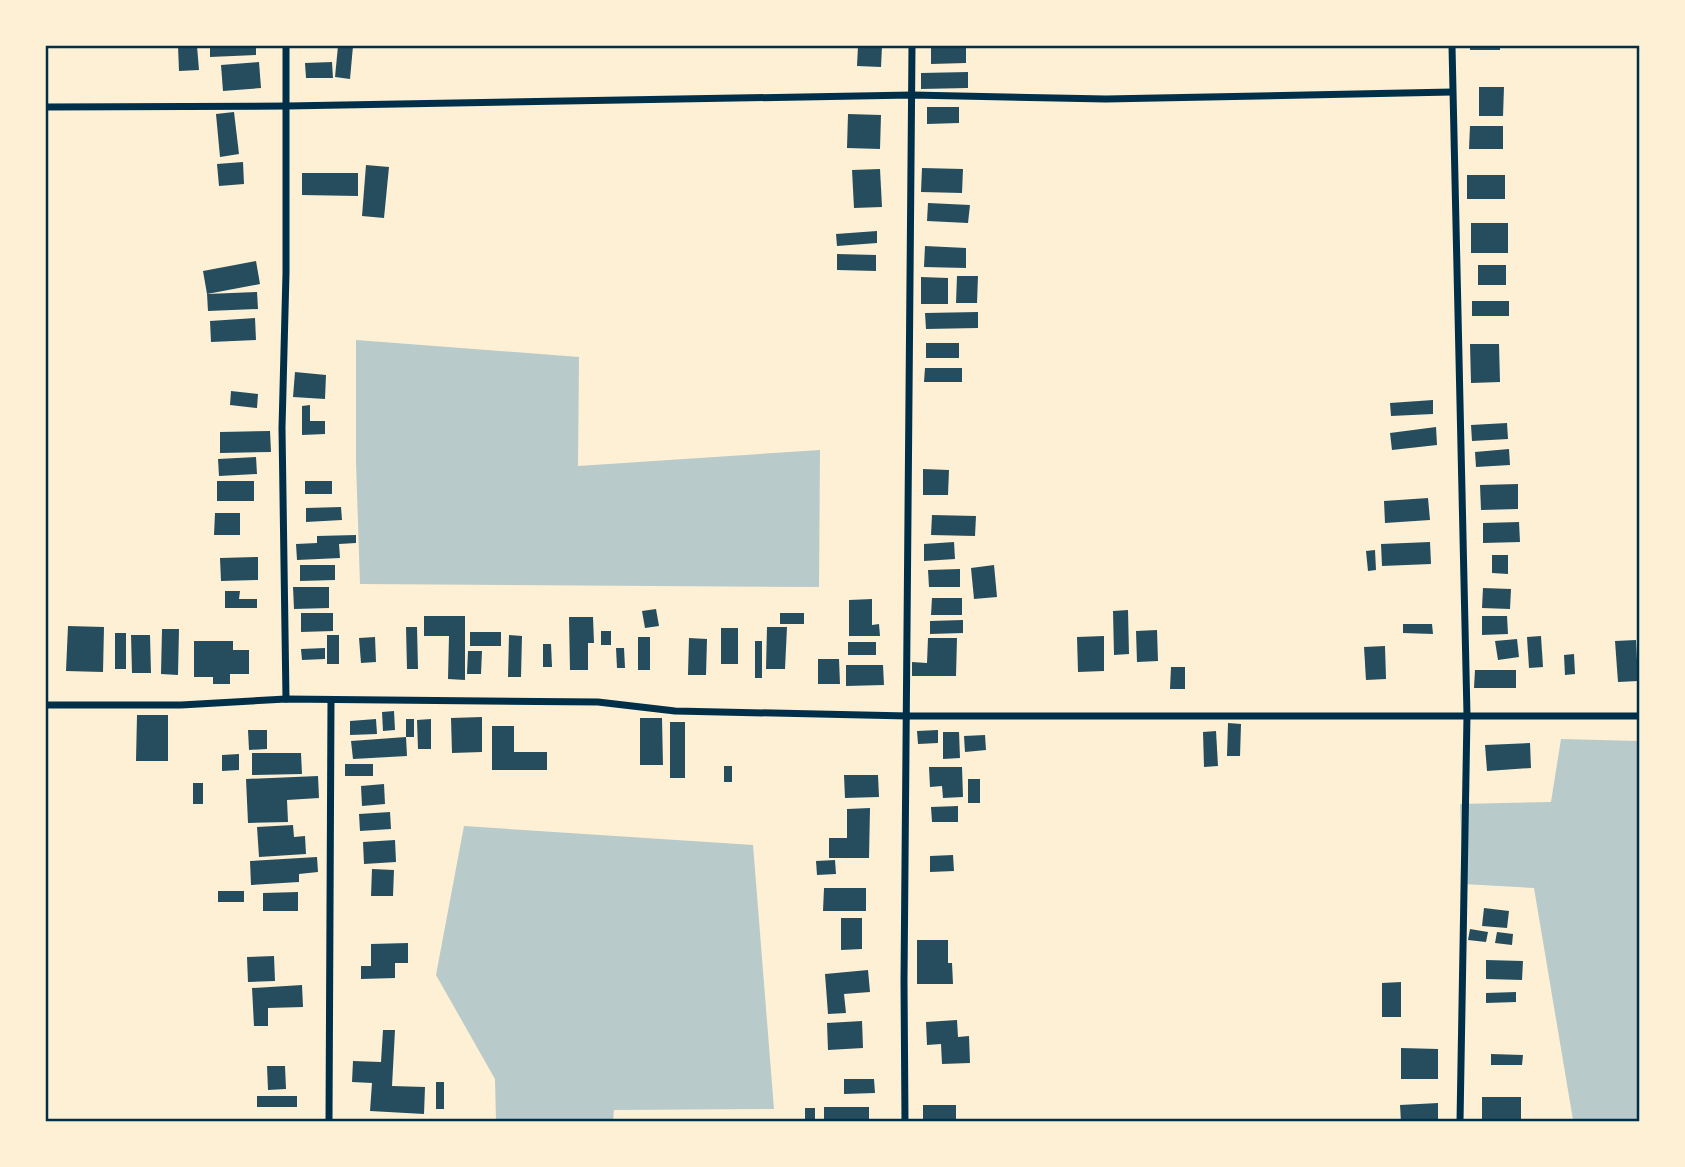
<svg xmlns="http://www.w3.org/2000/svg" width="1685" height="1167" viewBox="0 0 1685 1167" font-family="'PT Sans Narrow',sans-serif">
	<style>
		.green { fill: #b9caca }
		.building { fill: #264d5e }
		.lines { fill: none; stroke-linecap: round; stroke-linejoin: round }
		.minor { stroke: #003049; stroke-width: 7 }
		.neatline { fill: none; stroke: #003049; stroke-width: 2.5 }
	</style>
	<rect width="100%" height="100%" fill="#fdf0d5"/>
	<g class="green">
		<polygon points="356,340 579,357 578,466 820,450 819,587 360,584 356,462"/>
		<polygon points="1561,739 1639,741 1639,1121 1573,1120 1534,888 1463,884 1460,804 1551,802"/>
		<polygon points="464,826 753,845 774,1109 614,1110 613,1121 496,1121 495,1079 436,975"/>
	</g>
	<g class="building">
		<polygon points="178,46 197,46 199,70 179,71"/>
		<polygon points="210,46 256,46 256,55 210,57"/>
		<polygon points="338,46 353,46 350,79 335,77"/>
		<polygon points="858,46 882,46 881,67 857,66"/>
		<polygon points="931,46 966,46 966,63 931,64"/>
		<rect x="1470" y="46" width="30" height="4"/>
		<polygon points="259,62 261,88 223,91 221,65"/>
		<polygon points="332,62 333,78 306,78 305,63"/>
		<polygon points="968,72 968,88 921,89 921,73"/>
		<polygon points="1479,87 1504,87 1503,116 1479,116"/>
		<polygon points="927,107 959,107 959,123 927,124"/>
		<polygon points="234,112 239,154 220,157 216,114"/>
		<polygon points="848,114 881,115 880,149 847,148"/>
		<polygon points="1470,126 1503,126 1503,149 1469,149"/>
		<polygon points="243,162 244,184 219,186 217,164"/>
		<polygon points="366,165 389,167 384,218 362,216"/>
		<polygon points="922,168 963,169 962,193 921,192"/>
		<polygon points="880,169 882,207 854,208 852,170"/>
		<polygon points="302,173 358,173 358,196 302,195"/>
		<rect x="1467" y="175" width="38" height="24"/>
		<polygon points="928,203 970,205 968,223 927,221"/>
		<rect x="1471" y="223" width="37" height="30"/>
		<polygon points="877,231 877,243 837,246 836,234"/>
		<polygon points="925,246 966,248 966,268 924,267"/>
		<polygon points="837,254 876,255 876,271 837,270"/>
		<polygon points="256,261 260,284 207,294 203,271"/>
		<rect x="1478" y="265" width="28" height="20"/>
		<polygon points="957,276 978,276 977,303 956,303"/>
		<polygon points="921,277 948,278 948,304 921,304"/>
		<polygon points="257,292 258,309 208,311 207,294"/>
		<rect x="1472" y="301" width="37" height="15"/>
		<polygon points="978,312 978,328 926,329 925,313"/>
		<polygon points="255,318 256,340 211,342 210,321"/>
		<rect x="926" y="343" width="33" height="15"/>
		<polygon points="1470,344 1499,344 1500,382 1471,383"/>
		<polygon points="925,368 962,368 962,382 924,382"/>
		<polygon points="295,372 326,375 325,399 293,397"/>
		<polygon points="231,391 258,394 257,408 230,405"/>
		<polygon points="1433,400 1433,414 1391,416 1390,403"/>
		<polygon points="310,405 310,421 325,421 325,434 302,435 302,406"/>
		<polygon points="1507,423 1508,439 1472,441 1471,425"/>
		<polygon points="1436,427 1437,445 1392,450 1390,433"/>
		<polygon points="270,431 271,452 220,453 220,432"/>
		<polygon points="1509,449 1510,465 1476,467 1475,452"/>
		<polygon points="256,457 257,474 219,476 218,459"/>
		<polygon points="923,469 949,470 948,495 923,495"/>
		<rect x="217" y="481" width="37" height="20"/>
		<rect x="305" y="481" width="27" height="13"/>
		<polygon points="1518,484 1518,509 1481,510 1480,485"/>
		<polygon points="1428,498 1430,520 1385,523 1384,501"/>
		<polygon points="341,507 342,520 306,522 306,508"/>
		<polygon points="215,513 240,513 240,535 214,535"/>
		<polygon points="932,515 976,516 975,536 931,535"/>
		<polygon points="1519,522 1520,542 1483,543 1483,523"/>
		<polygon points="356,535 356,543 339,544 340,558 297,560 296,544 317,543 317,536"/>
		<polygon points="954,542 955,559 924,561 924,544"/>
		<polygon points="1430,542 1431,564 1382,566 1381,544"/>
		<polygon points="1375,550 1376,570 1368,571 1366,551"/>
		<polygon points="1492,555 1508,555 1508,574 1492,573"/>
		<polygon points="258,557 258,580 221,581 220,558"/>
		<polygon points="300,565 335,565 335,580 300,581"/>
		<polygon points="994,565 997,597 974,599 971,568"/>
		<polygon points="960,569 960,587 929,587 928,570"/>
		<polygon points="293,587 329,587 329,608 294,609"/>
		<polygon points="1483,588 1511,589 1510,609 1482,608"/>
		<polygon points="225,591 240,591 239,599 257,599 257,608 225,608"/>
		<polygon points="932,598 962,598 962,615 931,615"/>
		<polygon points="872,599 872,625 879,624 880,636 849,636 849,600"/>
		<polygon points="656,609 659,626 645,628 642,611"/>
		<polygon points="1128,610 1129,654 1114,655 1113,611"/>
		<polygon points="301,613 333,613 333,631 301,632"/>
		<rect x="780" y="613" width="24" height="11"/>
		<polygon points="424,616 465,616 465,680 448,679 449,636 424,636"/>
		<polygon points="1482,616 1507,616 1508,634 1482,635"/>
		<polygon points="569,617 593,617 594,643 588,643 588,670 570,670"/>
		<polygon points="963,620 963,633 930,634 930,621"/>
		<polygon points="1403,624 1432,624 1433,634 1403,633"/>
		<polygon points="68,626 104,627 103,672 66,671"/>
		<polygon points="406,627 417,627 418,669 407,669"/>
		<polygon points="767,627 787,627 785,669 766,669"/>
		<rect x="721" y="628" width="17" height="36"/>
		<polygon points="162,629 179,629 178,675 161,674"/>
		<polygon points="1157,630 1158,661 1137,662 1136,631"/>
		<rect x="601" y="631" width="10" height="14"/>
		<rect x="470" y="632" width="31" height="14"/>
		<rect x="115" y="633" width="11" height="36"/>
		<polygon points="131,635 150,635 151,673 132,673"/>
		<rect x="327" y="635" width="12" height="29"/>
		<polygon points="509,635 522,636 521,677 508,677"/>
		<polygon points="1104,636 1104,671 1078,672 1077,637"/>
		<polygon points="1541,636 1543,667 1529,668 1527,637"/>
		<polygon points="375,637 376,662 361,663 359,638"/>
		<rect x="638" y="637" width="12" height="33"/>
		<polygon points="689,638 707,639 706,675 688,675"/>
		<polygon points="928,638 957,638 956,676 912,676 912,662 927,663"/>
		<polygon points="1517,639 1519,657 1498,660 1495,641"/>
		<polygon points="1636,640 1638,681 1618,682 1615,641"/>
		<polygon points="194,641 233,641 233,650 249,650 249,674 230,674 230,684 213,684 213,677 194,677"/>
		<rect x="755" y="641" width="7" height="37"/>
		<rect x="848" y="642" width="28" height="13"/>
		<polygon points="543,644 551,644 552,667 543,667"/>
		<polygon points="1385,646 1386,679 1366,680 1364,647"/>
		<polygon points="325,648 325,659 302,660 301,649"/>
		<polygon points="616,648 624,648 625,668 617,668"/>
		<polygon points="468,651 482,651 481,674 467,674"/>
		<polygon points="1574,654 1575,674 1565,675 1564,655"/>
		<polygon points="818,659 839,659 840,684 818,684"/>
		<polygon points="846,665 883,665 884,685 846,686"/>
		<polygon points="1171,667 1185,667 1185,689 1170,689"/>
		<polygon points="1475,670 1516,670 1516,688 1474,688"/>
		<polygon points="394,711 395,730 383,731 382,712"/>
		<polygon points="137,715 168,715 168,761 136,761"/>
		<polygon points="482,717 482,752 452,753 451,718"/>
		<polygon points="640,718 662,718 663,765 640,765"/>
		<polygon points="376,719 377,734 350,735 350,721"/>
		<rect x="406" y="719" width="8" height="18"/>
		<polygon points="431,719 431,749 418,749 417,720"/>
		<rect x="670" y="722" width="15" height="56"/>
		<polygon points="1228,723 1241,724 1240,756 1227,756"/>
		<polygon points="492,726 514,726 514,752 547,752 547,770 492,770"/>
		<polygon points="248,730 267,730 267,749 249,750"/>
		<polygon points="938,730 938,743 918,744 917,731"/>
		<polygon points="1216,731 1218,766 1204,767 1203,732"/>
		<polygon points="943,732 959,732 960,758 943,759"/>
		<polygon points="985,735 986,750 965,752 964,736"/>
		<polygon points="406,737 407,756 353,759 351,741"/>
		<polygon points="1530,743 1531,768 1487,771 1485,745"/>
		<polygon points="252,753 301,753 302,774 252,775"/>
		<polygon points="239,754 239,770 222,771 222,755"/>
		<rect x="345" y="764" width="28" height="12"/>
		<rect x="724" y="766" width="8" height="16"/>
		<polygon points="929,767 962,767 963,797 943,798 942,786 930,787"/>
		<polygon points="844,775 878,775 879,797 845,798"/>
		<polygon points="318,776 319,798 287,800 288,822 248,823 246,779"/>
		<rect x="968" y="779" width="12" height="24"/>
		<rect x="193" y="783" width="10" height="21"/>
		<polygon points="384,784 385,804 362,806 361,786"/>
		<polygon points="958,806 958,822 932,822 931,807"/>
		<polygon points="870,808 869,858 829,858 829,838 847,838 847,809"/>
		<polygon points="390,812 391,829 360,831 359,814"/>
		<polygon points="293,825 294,837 305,836 306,854 259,857 257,827"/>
		<polygon points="395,840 396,862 364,864 363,842"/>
		<polygon points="953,855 954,871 930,872 930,856"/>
		<polygon points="317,857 318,872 299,874 299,882 251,885 250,861"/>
		<polygon points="835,860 836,874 817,875 816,861"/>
		<polygon points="372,869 394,870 393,896 371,896"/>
		<polygon points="824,888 866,888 866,911 823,911"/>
		<rect x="218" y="891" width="26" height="11"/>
		<polygon points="298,892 298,911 263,911 263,893"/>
		<polygon points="1484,908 1509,911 1507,928 1482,926"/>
		<polygon points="841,918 862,918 862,949 841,950"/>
		<polygon points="1470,929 1488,932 1486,942 1468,940"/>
		<polygon points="1497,932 1513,934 1512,945 1495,943"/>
		<polygon points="917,940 948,940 948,963 952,963 953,984 917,984"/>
		<polygon points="408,943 408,963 395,963 395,978 361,979 361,966 371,966 371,944"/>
		<polygon points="274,956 275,981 248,982 247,957"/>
		<polygon points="1486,960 1523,961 1522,980 1486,979"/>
		<polygon points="868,970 870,992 844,994 846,1013 828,1014 825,974"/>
		<polygon points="1401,982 1401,1017 1382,1017 1382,983"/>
		<polygon points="302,985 303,1007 268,1008 268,1026 254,1026 252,988"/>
		<polygon points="1516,992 1516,1002 1486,1003 1486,993"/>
		<polygon points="957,1020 958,1037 969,1036 970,1063 942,1064 941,1044 927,1045 926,1022"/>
		<polygon points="862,1021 863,1048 828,1050 827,1023"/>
		<polygon points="383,1030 395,1030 392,1086 425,1087 424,1114 370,1111 372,1083 352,1082 353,1061 381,1062"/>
		<polygon points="1401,1048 1438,1049 1438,1079 1401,1079"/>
		<polygon points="1491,1054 1523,1055 1522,1065 1491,1065"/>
		<polygon points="267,1066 285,1066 286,1089 268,1090"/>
		<polygon points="844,1079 874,1079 875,1093 844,1094"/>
		<rect x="436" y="1082" width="8" height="27"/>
		<rect x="257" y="1096" width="40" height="11"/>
		<rect x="1482" y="1097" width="39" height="25"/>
		<polygon points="1438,1103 1438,1122 1401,1122 1400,1105"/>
		<rect x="923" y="1105" width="33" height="17"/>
		<rect x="824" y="1107" width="45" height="15"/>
		<polygon points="805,1108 815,1108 815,1120 805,1121"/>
	</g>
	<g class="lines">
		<g class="minor">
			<polyline points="286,46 286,273 282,428 286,699"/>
			<polyline points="1452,46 1467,715 1460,1122"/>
			<polyline points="46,107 287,106 912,95 1106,99 1452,92"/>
			<polyline points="46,705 181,705 286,699 598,702 675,711 908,716 1640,716"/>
			<polyline points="329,1122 331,700"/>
			<polyline points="905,1122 904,981 912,46"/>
		</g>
	</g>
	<rect width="1685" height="1167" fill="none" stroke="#fdf0d5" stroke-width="94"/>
	<rect x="47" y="47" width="1591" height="1073" class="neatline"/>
</svg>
